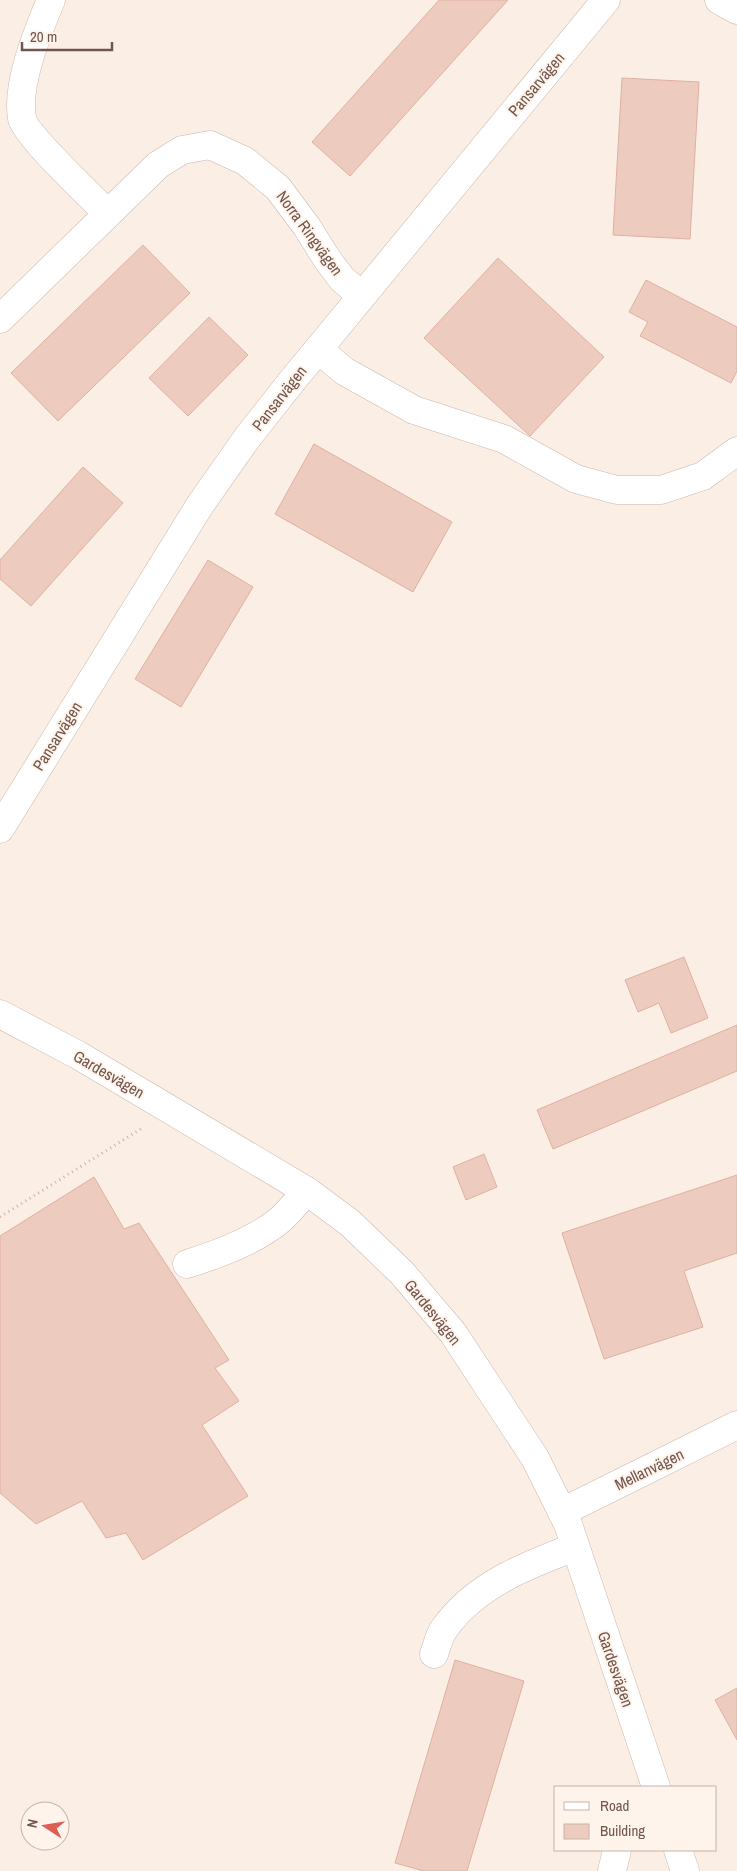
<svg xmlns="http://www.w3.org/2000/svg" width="737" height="1871" viewBox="0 0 737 1871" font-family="'Archivo Narrow',sans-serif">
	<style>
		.building { fill: #eecbbf; stroke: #dfb0a1 }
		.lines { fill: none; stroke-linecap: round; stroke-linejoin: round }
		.minor-casing { stroke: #cbb6ad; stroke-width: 29 }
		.path { stroke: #d3aea2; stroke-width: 3; stroke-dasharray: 1 4; stroke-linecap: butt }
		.minor { stroke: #fff; stroke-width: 28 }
		.labels { text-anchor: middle; stroke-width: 4; stroke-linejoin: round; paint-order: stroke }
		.street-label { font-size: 16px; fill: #72554c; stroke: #fef4eb }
	</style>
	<rect width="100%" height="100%" fill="#fbefe5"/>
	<g class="building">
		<polygon points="439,0 508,0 350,176 312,142"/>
		<polygon points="622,78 699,82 690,239 613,235"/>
		<polygon points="143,245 190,293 58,421 11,373"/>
		<polygon points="498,258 604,357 530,436 424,338"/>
		<polygon points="646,280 737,327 737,371 731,383 640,336 648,322 629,312"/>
		<polygon points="209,317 248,355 188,416 149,378"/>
		<polygon points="314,444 452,522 413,592 275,514"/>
		<polygon points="83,467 123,503 31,606 0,579 0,560"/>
		<polygon points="208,560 253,587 181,707 135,679"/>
		<polygon points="684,957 708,1018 671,1033 659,1003 638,1012 625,980"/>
		<polygon points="737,1025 737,1071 553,1149 537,1110"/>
		<polygon points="484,1154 497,1187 466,1200 453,1167"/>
		<polygon points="737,1175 737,1253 684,1271 703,1327 604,1359 562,1233"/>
		<polygon points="94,1177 124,1229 139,1223 229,1360 215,1368 239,1401 202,1425 248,1496 143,1560 126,1533 106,1538 82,1501 36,1524 0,1493 0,1236"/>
		<polygon points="455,1660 524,1681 467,1871 424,1871 395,1863"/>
		<polygon points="737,1688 737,1740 715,1700"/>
	</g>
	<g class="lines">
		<g class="minor-casing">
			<g id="minor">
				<path d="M51 0C38 31 16 84 22 118 25 135 92 197 108 214"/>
				<polyline points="719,0 737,10"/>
				<polyline points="0,319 158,165 182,150 210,145 245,161 278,188 307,227 327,259 342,279 362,296"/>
				<polyline points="318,349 344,371 414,410 504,439 576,479 617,490 661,490 703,476 737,451"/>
				<polyline points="0,829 200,505 247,438 292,381 606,0"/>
				<polyline points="0,1014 78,1055 307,1191 350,1223 402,1273 453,1333 535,1458 568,1524 656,1787"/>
				<path d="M187 1264C216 1255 258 1239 281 1219 290 1211 298 1200 307 1191"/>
				<polyline points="562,1512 737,1425"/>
				<path d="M434 1654C437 1646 439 1636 444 1629 475 1585 527 1565 575 1547"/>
				<polyline points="678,1850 685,1871"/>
				<polyline points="612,1871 617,1850"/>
			</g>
		</g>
		<polyline class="path" points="0,1217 144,1127"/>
		<use href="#minor" class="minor"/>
	</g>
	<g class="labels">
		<g class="street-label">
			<text transform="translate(536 84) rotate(-50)" y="6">Pansarvägen</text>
			<text transform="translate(310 233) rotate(54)" y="6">Norra Ringvägen</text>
			<text transform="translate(279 398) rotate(-52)" y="6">Pansarvägen</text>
			<text transform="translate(57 736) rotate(-58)" y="6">Pansarvägen</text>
			<text transform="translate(109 1074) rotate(30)" y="6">Gardesvägen</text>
			<text transform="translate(433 1312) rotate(51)" y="6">Gardesvägen</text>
			<text transform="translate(649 1469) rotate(-26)" y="6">Mellanvägen</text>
			<text transform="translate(616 1669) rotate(71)" y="6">Gardesvägen</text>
		</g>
	</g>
	<rect x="554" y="1786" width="162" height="65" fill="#fef4eb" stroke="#c6b4ab"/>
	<rect x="564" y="1802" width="25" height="8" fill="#ffffff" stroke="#c6b4ab"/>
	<text x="600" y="1811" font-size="15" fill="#72554c">Road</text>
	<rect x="564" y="1824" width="25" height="15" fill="#eecbbf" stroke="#c6b4ab"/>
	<text x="600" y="1836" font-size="15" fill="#72554c">Building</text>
	<g transform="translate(45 1826) rotate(282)"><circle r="24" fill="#fef4eb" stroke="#c6b4ab"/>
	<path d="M0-4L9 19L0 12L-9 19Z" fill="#db5f54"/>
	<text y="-8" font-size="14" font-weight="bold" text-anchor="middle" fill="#72554c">N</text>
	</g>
	<path d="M22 42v8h90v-8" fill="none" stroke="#72554c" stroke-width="2.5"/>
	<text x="30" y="42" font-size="15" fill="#72554c" stroke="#fef4eb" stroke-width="4" paint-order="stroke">20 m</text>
</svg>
